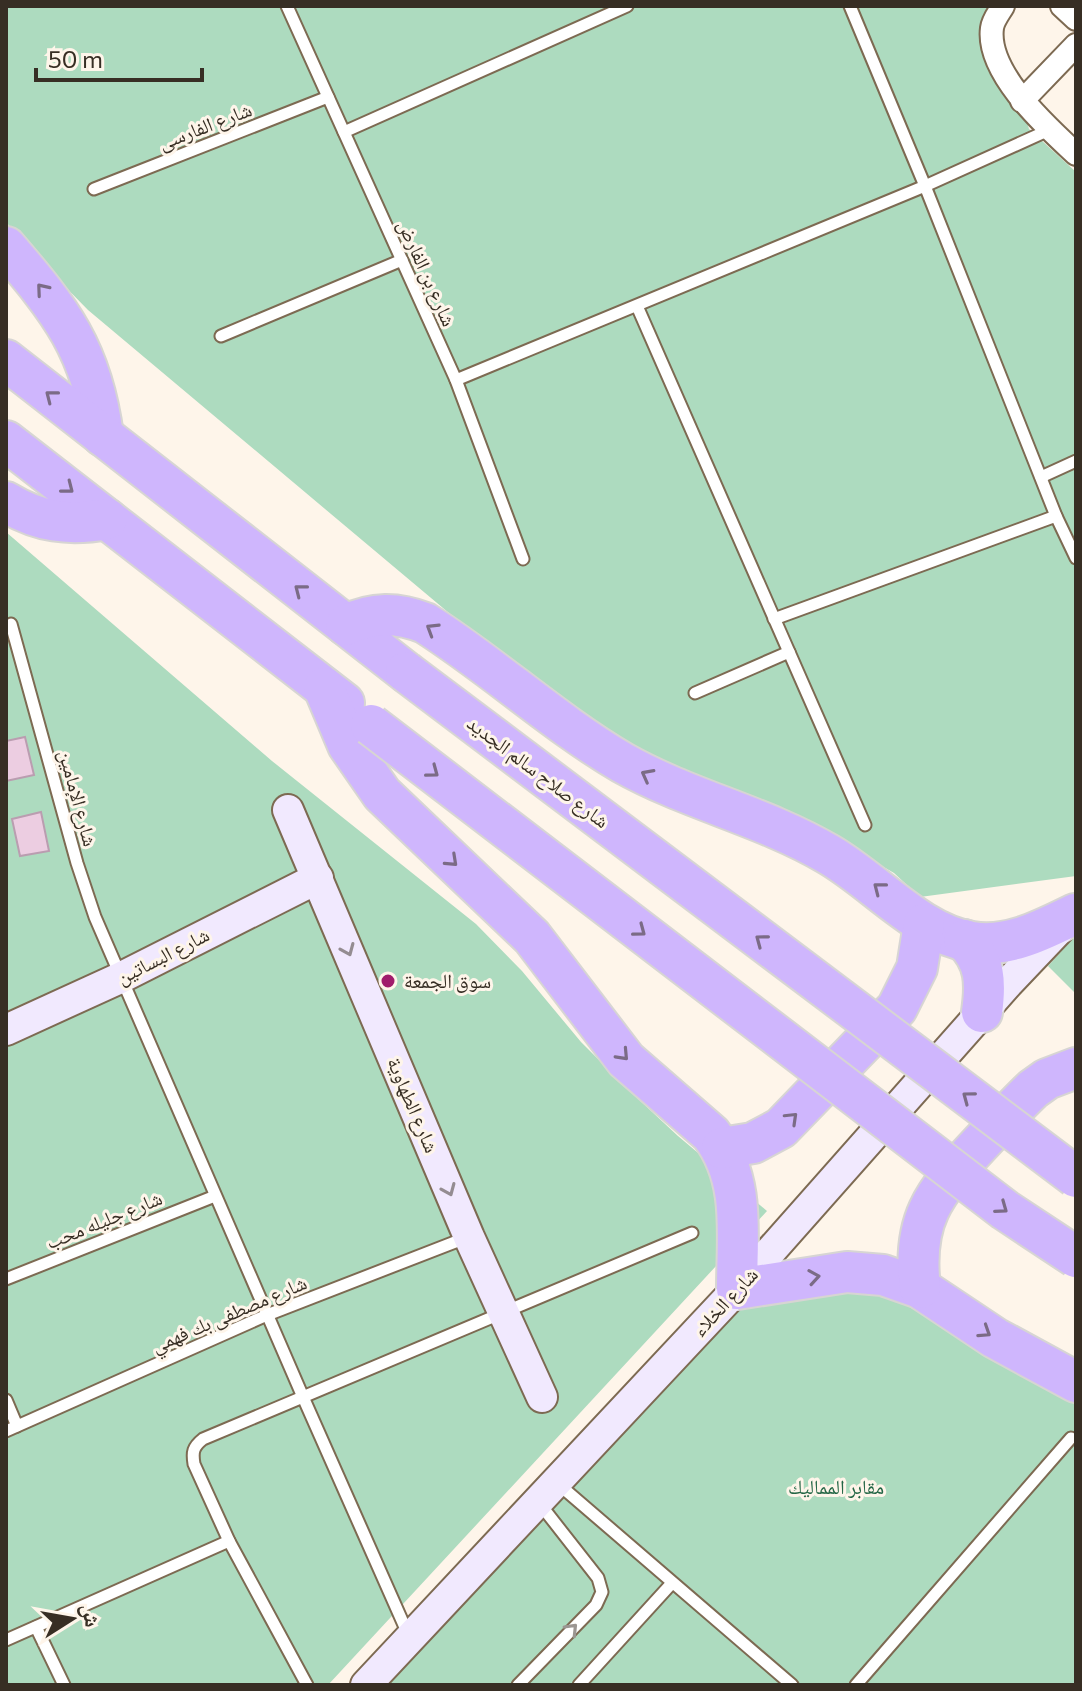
<svg xmlns="http://www.w3.org/2000/svg" width="1082" height="1691" viewBox="0 0 1082 1691" font-family="Commissioner,'Noto Naskh Arabic',sans-serif">
	<style>
		.green { fill: #addbbf }
		.building { fill: #eccde1; stroke: #ba9db0; stroke-width: 2 }
		.lines { fill: none; stroke-linecap: round; stroke-linejoin: round }
		.lane-casing { stroke: #7d6a52; stroke-width: 15 }
		.street-casing { stroke: #7d6a52; stroke-width: 26 }
		.secondary-casing { stroke: #7d6a52; stroke-width: 34 }
		.highway-casing { stroke: #d7d5d3; stroke-width: 44 }
		.lane { stroke: #fff; stroke-width: 11 }
		.street { stroke: #fff; stroke-width: 22 }
		.secondary { stroke: #f1e9fe; stroke-width: 30 }
		.highway { stroke: #cfb6fd; stroke-width: 40 }
		.highway-bridge-casing { stroke: #d7d5d3; stroke-width: 44; stroke-linecap: butt }
		.highway-bridge { stroke: #cfb6fd; stroke-width: 40 }
		.oneway { stroke: #7b6b86 }
		.oneway2 { stroke: #948c91 }
		.oneway3 { stroke: #9b9692 }
		.poi-dot { fill: #a01c6c; stroke: #fef5ea; stroke-width: 3 }
		.labels { text-anchor: middle; stroke-width: 6; stroke-linejoin: round; paint-order: stroke }
		.street-label { font-size: 20px; fill: #372e24; stroke: #fef5ea }
		.poi-label { font-size: 20px; fill: #372e24; stroke: #fef5ea; text-anchor: start }
		.park-label { font-size: 20px; fill: #236645; stroke: #fef5ea }
	</style>
	<rect width="100%" height="100%" fill="#fef5ea"/>
	<g class="green">
		<polygon points="6,6 993,6 1029,129 1076,172 1076,876 920,897 894,873 854,850 683,778 543,692 88,310 39,260 6,222"/>
		<polygon points="6,532 272,761 476,924 522,971 581,1042 635,1096 678,1136 767,1211 328,1685 6,1685"/>
		<polygon points="1076,935 1076,994 1048,966"/>
		<polygon points="775,1262 892,1294 1076,1392 1076,1685 385,1685"/>
	</g>
	<g class="building">
		<polygon points="25,737 34,775 6,781 6,741"/>
		<polygon points="41,812 49,851 20,856 12,819"/>
	</g>
	<g class="lines">
		<g class="lane-casing">
			<g id="lane">
				<polyline points="287,6 456,380 523,559"/>
				<polyline points="850,6 925,186 1056,516 1076,558"/>
				<polyline points="344,132 627,6"/>
				<polyline points="94,189 328,97"/>
				<polyline points="637,306 865,825"/>
				<polyline points="221,336 402,260"/>
				<polyline points="456,380 925,186 1049,130"/>
				<polyline points="1041,477 1076,461"/>
				<polyline points="774,619 1056,516"/>
				<polyline points="11,624 77,863 95,917 303,1397 408,1634"/>
				<polyline points="695,693 789,652"/>
				<polyline points="6,1279 215,1196"/>
				<polyline points="6,1400 17,1426"/>
				<polyline points="6,1431 267,1315 468,1237"/>
				<polyline points="556,1482 792,1685"/>
				<polyline points="36,1627 64,1685"/>
				<polyline points="6,1640 229,1541"/>
				<path d="M307 1685 229 1541 194 1464C192 1452 193 1447 203 1439L692 1233"/>
				<polyline points="518,1685 596,1605 602,1592 598,1578 540,1504"/>
				<polyline points="579,1685 672,1583"/>
				<polyline points="856,1685 1071,1438"/>
			</g>
		</g>
		<g class="street-casing">
			<g id="street">
				<path d="M1003 6C999 13 993 20 992 28 986 73 1047 127 1076 154"/>
				<polyline points="1062,6 1076,19"/>
				<polyline points="1022,101 1076,45"/>
			</g>
		</g>
		<g class="secondary-casing">
			<g id="secondary">
				<polyline points="288,810 469,1237 542,1397"/>
				<polyline points="6,1030 120,978 318,878"/>
				<polyline points="366,1685 737,1289 1008,983 1065,923"/>
			</g>
		</g>
		<g class="highway-casing">
			<g id="highway">
				<path d="M6 247C61 311 92 350 103 436"/>
				<polyline points="6,360 406,672"/>
				<polyline points="6,441 344,703"/>
				<path d="M6 502C39 522 69 526 107 519"/>
				<path d="M346 625C373 612 397 612 425 623 493 666 553 722 623 763 689 800 763 816 828 854 875 881 919 934 972 942 1009 948 1042 930 1075 914"/>
				<path d="M324 688 348 745 382 794 532 937 626 1060 711 1134C746 1180 737 1235 737 1289L847 1272 883 1275 920 1288 995 1338 1076 1382"/>
				<path d="M964 940C986 961 986 984 982 1012"/>
				<polyline points="722,1148 753,1143 781,1128 897,1008 917,968 924,924"/>
				<path d="M920 1288C912 1220 933 1194 977 1147 996 1127 1014 1107 1033 1089L1047 1079 1076 1068"/>
			</g>
		</g>
		<use href="#lane" class="lane"/>
		<use href="#street" class="street"/>
		<use href="#secondary" class="secondary"/>
		<use href="#highway" class="highway"/>
		<g class="highway-bridge-casing">
			<g id="highway-bridge">
				<polyline points="406,672 1076,1177"/>
				<polyline points="371,725 1005,1210 1076,1257"/>
			</g>
		</g>
		<use href="#highway-bridge" class="highway-bridge"/>
	</g>
	<defs><path id="oneway-chevron" d="M-2-3.5L2.5 0L-2 3.5" fill="none" stroke-width="1.6" stroke-linecap="round" stroke-linejoin="round" transform="scale(2)"/></defs>
	<g class="oneway">
		<use href="#oneway-chevron" transform="translate(42 289) rotate(-130)"/>
		<use href="#oneway-chevron" transform="translate(51 396) rotate(-142)"/>
		<use href="#oneway-chevron" transform="translate(68 488) rotate(38)"/>
		<use href="#oneway-chevron" transform="translate(300 590) rotate(-142)"/>
		<use href="#oneway-chevron" transform="translate(432 629) rotate(-148)"/>
		<use href="#oneway-chevron" transform="translate(433 772) rotate(37)"/>
		<use href="#oneway-chevron" transform="translate(647 775) rotate(-152)"/>
		<use href="#oneway-chevron" transform="translate(452 861) rotate(43)"/>
		<use href="#oneway-chevron" transform="translate(879 888) rotate(-142)"/>
		<use href="#oneway-chevron" transform="translate(640 931) rotate(37)"/>
		<use href="#oneway-chevron" transform="translate(761 940) rotate(-143)"/>
		<use href="#oneway-chevron" transform="translate(623 1055) rotate(47)"/>
		<use href="#oneway-chevron" transform="translate(968 1097) rotate(-143)"/>
		<use href="#oneway-chevron" transform="translate(792 1118) rotate(-44)"/>
		<use href="#oneway-chevron" transform="translate(1002 1208) rotate(36)"/>
		<use href="#oneway-chevron" transform="translate(814 1277) rotate(-9)"/>
		<use href="#oneway-chevron" transform="translate(985 1332) rotate(33)"/>
	</g>
	<g class="oneway2">
		<use href="#oneway-chevron" transform="translate(348 950) rotate(67)"/>
		<use href="#oneway-chevron" transform="translate(449 1190) rotate(67)"/>
	</g>
	<use class="oneway3" href="#oneway-chevron" transform="translate(572 1629) rotate(-46)"/>
	<circle class="poi-dot" cx="388" cy="981" r="8"/>
	<g class="labels">
		<g class="street-label">
			<text transform="translate(205 126) rotate(-21)" y="7">شارع الفارسى</text>
			<text transform="translate(427 273) rotate(66)" y="7">شارع بن الفارض</text>
			<text transform="translate(538 772) rotate(37)" y="7">شارع صلاح سالم الجديد</text>
			<text transform="translate(78 798) rotate(75)" y="7">شارع الإمامين</text>
			<text transform="translate(163 956) rotate(-27)" y="7">شارع البساتين</text>
			<text transform="translate(413 1105) rotate(67)" y="7">شارع الطهاوية</text>
			<text transform="translate(104 1220) rotate(-22)" y="7">شارع جليله محب</text>
			<text transform="translate(725 1302) rotate(-47)" y="7">شارع الخلاء</text>
			<text transform="translate(229 1314) rotate(-23)" y="7">شارع مصطفى بك فهمي</text>
		</g>
		<g class="poi-label">
			<text x="404" y="988">سوق الجمعة</text>
		</g>
		<g class="park-label">
			<text x="836" y="1494">مقابر المماليك</text>
		</g>
	</g>
	<rect width="1082" height="1691" fill="none" stroke="#372e24" stroke-width="16"/>
	<g transform="translate(72 1619) rotate(79)" stroke="#fef5ea" stroke-width="6" paint-order="stroke">
	<path d="M0-6L14 30L0 20L-14 30Z" fill="#372e24"/>
	<text y="-12" font-size="22" font-weight="bold" text-anchor="middle" fill="#372e24">ش</text>
	</g>
	<path d="M36 68v12h166v-12" fill="none" stroke="#372e24" stroke-width="4"/>
	<text x="48" y="68" font-size="24" fill="#372e24" stroke="#fef5ea" stroke-width="6" paint-order="stroke">50 m</text>
</svg>
